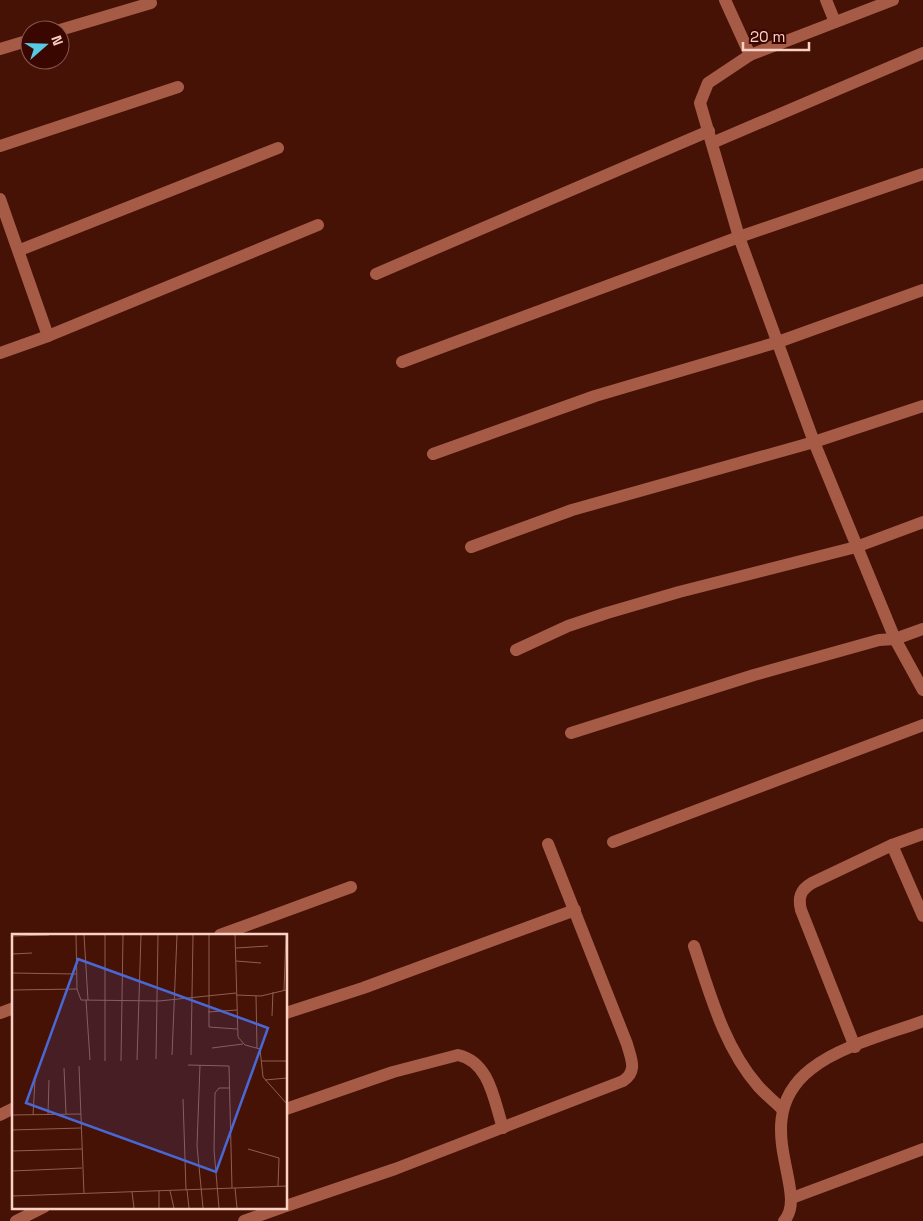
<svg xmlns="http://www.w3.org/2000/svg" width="923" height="1221" viewBox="0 0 923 1221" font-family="'Space Grotesk',sans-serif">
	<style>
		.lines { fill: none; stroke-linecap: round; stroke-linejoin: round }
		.minor { stroke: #a65b47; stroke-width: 12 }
		.inset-road { fill: none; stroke: #8f5e52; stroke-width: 1 }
		.view { fill: #4a68d4; fill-opacity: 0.15; stroke: #4a68d4; stroke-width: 2.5 }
		.inset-edge { fill: none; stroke: #fcd1c5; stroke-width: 2.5 }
	</style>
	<rect width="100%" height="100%" fill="#461205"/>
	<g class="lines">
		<g class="minor">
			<polyline points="725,0 750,55"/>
			<polyline points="826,0 835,22"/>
			<polyline points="893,0 750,55 708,83 700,103 739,237 814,442 895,639 923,690"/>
			<polyline points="60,30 151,3"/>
			<polyline points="0,49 30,40"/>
			<polyline points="712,143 923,53"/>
			<polyline points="0,146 178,87"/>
			<polyline points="0,199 48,336"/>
			<polyline points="20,250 278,148"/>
			<polyline points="376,274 709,131"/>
			<polyline points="0,353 48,336 318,225"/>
			<polyline points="402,362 739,237 923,174"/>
			<polyline points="433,454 595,396 778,342 923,290"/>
			<polyline points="471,547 572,510 814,442 923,406"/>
			<polyline points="516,650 568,626 607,613 679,592 856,547 923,522"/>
			<polyline points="571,733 754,675 879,640 895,639 923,629"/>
			<polyline points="613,842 923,725"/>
			<polyline points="892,845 923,916"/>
			<polyline points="220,935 351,887"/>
			<path d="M694 946C710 994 724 1047 758 1086 765 1094 775 1102 783 1110"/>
			<polyline points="0,1013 14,1008"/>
			<polyline points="286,1013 363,988 575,910"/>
			<path d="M855 1047 801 910C798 898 800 890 812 883L892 845 923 834"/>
			<path d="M286 1109 393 1072 458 1055C490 1062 494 1101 503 1128"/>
			<polyline points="0,1115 14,1108"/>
			<polyline points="792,1198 923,1149"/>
			<path d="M286 1206 395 1169 623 1081C638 1071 631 1059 627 1044L548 844"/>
			<polyline points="16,1221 44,1207"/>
			<polyline points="244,1221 283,1207"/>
			<path d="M784 1221C811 1192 746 1120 811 1069 840 1046 888 1034 923 1021"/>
		</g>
	</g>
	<g transform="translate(12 934)">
		<rect width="275" height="275" fill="#461205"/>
		<path class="inset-road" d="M64 1 65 55 69 66 147 67 224 59M72 1 76 66M93 1V127M197 1V93L225 95M223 1 226 103 233 111 248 115 251 143 275 170M0 2 37 1M224 14 256 12M0 20 20 19M224 27 249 29M0 39 64 40M0 56 65 55M272 56 274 1M224 61 249 62 274 56M244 62 245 114M74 66 78 126M196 78 225 76M260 82 261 58M200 114 231 110M160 121 165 1M179 121 181 1M144 125 146 1M125 126 129 1M109 127 111 1M249 127H275M176 131 217 132 220 254M188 131 185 212 191 274M67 132 72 260M52 134 54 180M253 146 275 144M171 165 174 256M36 180 37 146M0 181 69 180M21 181 23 146M0 196 69 194M236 215 267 224 266 252M0 217 70 215M0 237 70 234M223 254 275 252M175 256 177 274M158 257 162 274M120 258 122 274M0 262 223 254 225 274M147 274V257M207 274 202 216 203 159 207 154H217"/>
		<path class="view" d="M66 25 256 94 204 238 14 169Z"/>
		<rect width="275" height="275" class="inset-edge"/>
	</g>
	<g transform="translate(45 45) rotate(70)"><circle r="24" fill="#3a0700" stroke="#88584f"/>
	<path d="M0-4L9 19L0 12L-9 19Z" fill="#58c9e3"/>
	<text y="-8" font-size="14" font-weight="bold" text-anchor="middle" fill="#fcd1c5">N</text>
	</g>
	<path d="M743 42v8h66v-8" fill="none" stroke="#fcd1c5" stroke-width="2.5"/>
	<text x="750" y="42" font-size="15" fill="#fcd1c5" stroke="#3a0700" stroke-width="4" paint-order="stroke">20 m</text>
</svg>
